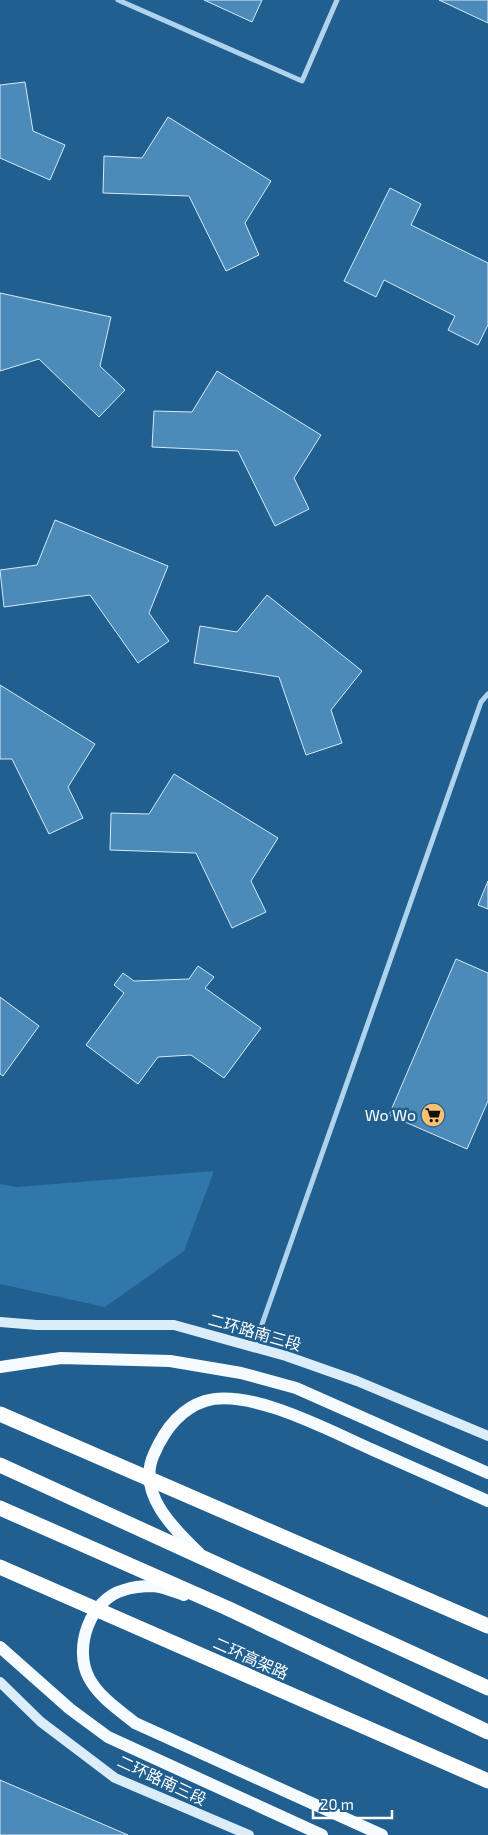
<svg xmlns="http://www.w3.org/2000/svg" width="488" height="1835" viewBox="0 0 488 1835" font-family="'Exo 2','Noto Sans SC',sans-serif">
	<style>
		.green { fill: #3078ac }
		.building { fill: #4c8ab9; stroke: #d6eaf9 }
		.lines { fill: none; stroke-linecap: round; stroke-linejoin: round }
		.street { stroke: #b0d3ed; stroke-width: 5 }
		.secondary { stroke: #dcedfa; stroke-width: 10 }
		.primary { stroke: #f6fbff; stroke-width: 12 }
		.highway { stroke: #fff; stroke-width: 15 }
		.highway-bridge { stroke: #fff; stroke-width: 15 }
		.labels { text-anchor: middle; stroke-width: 5; stroke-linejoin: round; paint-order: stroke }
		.poi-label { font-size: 16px; fill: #fff; stroke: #205f90; text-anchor: end }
		.street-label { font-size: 16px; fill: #fff; stroke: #205f90 }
	</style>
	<rect width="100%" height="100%" fill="#205f90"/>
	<polygon class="green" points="214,1171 184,1251 105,1307 0,1284 0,1184 17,1187"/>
	<g class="building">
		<polygon points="204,0 262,0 252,22"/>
		<polygon points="439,0 488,0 488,23"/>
		<polygon points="25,82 33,131 65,145 50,180 0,158 0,85"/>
		<polygon points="168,117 271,181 245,223 259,255 226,271 189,196 103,193 104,156 142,158"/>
		<polygon points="390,188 421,204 411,225 488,263 488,325 478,345 448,330 455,316 384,280 376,297 344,281"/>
		<polygon points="0,293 111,317 100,366 125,390 99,417 39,359 0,371"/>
		<polygon points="217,371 321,435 294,478 309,509 275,526 238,451 152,447 154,411 192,412"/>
		<polygon points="55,520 168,566 149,613 169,641 138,663 90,595 4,607 0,570 37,565"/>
		<polygon points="267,595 362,671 331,710 342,743 306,755 279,677 194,663 200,626 237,632"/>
		<polygon points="0,685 95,744 68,787 83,818 49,834 12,759 0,759"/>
		<polygon points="174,774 278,838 251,881 266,912 232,928 196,853 110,850 111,813 149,814"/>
		<polygon points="488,881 488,909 478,905"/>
		<polygon points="456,959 488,973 488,1101 467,1149 389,1115"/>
		<polygon points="198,966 214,977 205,988 261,1028 224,1078 191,1055 158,1057 138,1084 86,1045 124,993 114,985 123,973 134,981 189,979"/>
		<polygon points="0,997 39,1026 3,1076 0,1074"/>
		<polygon points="0,1780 128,1835 0,1835"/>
	</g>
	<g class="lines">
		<g class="street">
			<polyline points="118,0 302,81 337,0"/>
			<polyline points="254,1347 481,702 488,694"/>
		</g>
		<g class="secondary">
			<polyline points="0,1322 37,1325 174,1325 286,1356 357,1381 488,1436"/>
			<polyline points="0,1682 41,1722 115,1778 249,1835"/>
		</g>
		<g class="primary">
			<polyline points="0,1367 61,1358 170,1361 241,1373 296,1388 488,1473"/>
			<path d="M199 1553C174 1529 136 1493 154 1454 164 1431 180 1409 205 1401 249 1387 332 1432 373 1450 412 1467 450 1484 488 1501"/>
			<path d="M184 1595C175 1592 164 1587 154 1586 146 1586 132 1587 124 1590 90 1599 73 1648 89 1678 99 1697 119 1710 135 1723L382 1835"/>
			<polyline points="0,1647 70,1709 108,1737 322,1835"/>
		</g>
		<g class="highway">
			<polyline points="0,1465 488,1688"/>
			<polyline points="0,1508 227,1608 488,1732"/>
		</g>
		<g class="highway-bridge">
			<polyline points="0,1414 488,1626"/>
			<polyline points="0,1567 488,1781"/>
		</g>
	</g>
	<defs>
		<g id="supermarket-disc" transform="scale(1.25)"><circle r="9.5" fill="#fbc170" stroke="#205f90"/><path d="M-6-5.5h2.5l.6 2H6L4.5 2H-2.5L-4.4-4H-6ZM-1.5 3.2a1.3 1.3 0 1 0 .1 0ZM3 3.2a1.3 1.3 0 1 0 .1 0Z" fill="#111"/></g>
	</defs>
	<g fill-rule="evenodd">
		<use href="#supermarket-disc" x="433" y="1115"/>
	</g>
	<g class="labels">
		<g class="poi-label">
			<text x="416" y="1121">Wo Wo</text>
		</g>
		<g class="street-label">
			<text transform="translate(255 1332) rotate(16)" y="6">二环路南三段</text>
			<text transform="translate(251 1658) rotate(24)" y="6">二环高架路</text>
			<text transform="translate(162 1780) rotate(25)" y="6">二环路南三段</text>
		</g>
	</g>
	<path d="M313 1810v8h79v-8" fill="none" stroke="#ffffff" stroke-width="2.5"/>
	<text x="320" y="1810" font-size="15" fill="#ffffff" stroke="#205f90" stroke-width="4" paint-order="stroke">20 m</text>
</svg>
